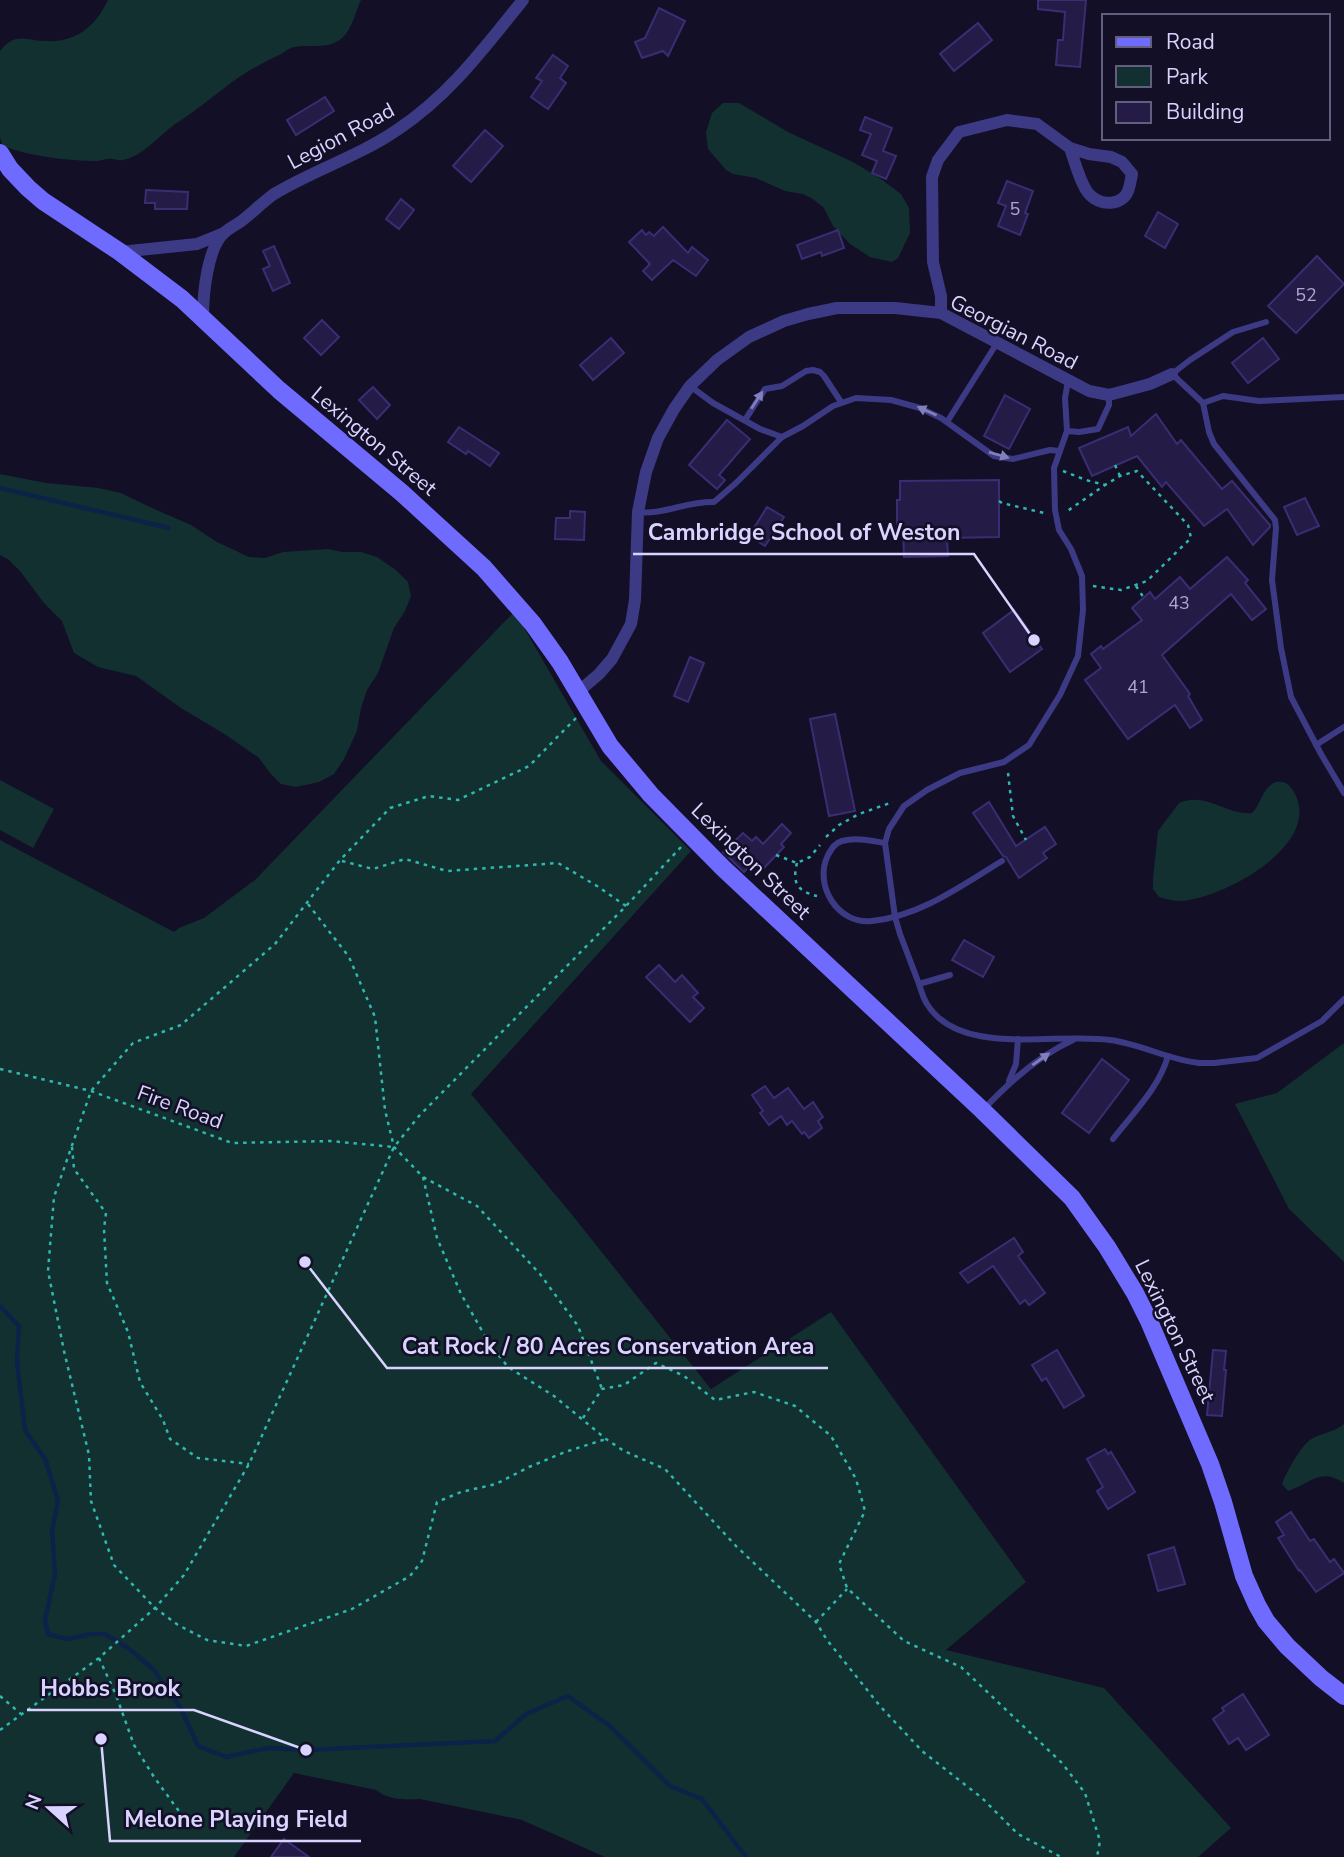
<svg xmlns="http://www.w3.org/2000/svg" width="1344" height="1857" viewBox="0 0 1344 1857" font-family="'Nunito Sans',sans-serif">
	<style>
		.green { fill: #12302f }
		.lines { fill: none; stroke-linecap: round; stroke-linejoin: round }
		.stream { stroke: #0c2248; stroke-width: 4.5 }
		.building { fill: #241b47; stroke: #3b2d73; stroke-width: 2 }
		.path { stroke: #2fb8b0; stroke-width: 2.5; stroke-dasharray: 3.5 5; stroke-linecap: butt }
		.lane { stroke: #3d3a85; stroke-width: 6 }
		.street { stroke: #3d3a85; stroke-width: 12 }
		.secondary { stroke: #6f6bff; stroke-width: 18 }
		.oneway { fill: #837fbc }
		.labels { text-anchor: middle; stroke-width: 5; stroke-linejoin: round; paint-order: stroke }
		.number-label { font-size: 18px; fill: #aca6d1 }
		.street-label { font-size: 21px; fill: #d9d4ff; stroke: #130f26 }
		.leader { fill: none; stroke: #d9d4ff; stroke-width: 2.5 }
		.callout-dot { fill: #d9d4ff; stroke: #130f26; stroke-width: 2.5 }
		.callout-label { font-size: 23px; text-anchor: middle; font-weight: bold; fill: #d9d4ff; stroke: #130f26; stroke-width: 5; stroke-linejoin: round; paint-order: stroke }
	</style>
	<rect width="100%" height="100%" fill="#130f26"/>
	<g class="green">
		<path d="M108 0H361C355 13 351 34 338 41 323 50 307 43 291 48 287 50 282 54 277 56 258 65 239 76 223 89 208 100 195 111 180 121 162 131 145 156 123 160 118 161 113 158 108 159 104 159 101 161 97 161 70 161 28 156 3 146L0 138V51C15 32 24 40 44 41 76 43 95 27 108 0Z"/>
		<polygon points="723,103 739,103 788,132 853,162 881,179 901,194 909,208 910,233 898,258 892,262 870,257 850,244 833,226 824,208 813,199 803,194 785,191 756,178 733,174 726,170 708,149 706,132 712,113"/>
		<polygon points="0,474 46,483 99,488 121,493 152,508 191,525 217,542 249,557 265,558 283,552 328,549 342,552 361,552 377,557 396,570 408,582 411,596 405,611 394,628 378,673 367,690 361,708 357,731 344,759 334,774 319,782 296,787 281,784 270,773 259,758 226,735 181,708 136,676 98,667 74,653 62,621 44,603 20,571 9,560 0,555"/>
		<path d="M513 613 519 619 601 761 691 851 471 1094 569 1211 711 1389 831 1312 1026 1582 946 1650 1104 1688 1231 1828 1198 1857H605L522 1820 420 1799C405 1800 388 1800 376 1790L294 1773 234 1857H0V840L174 932 179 928 204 918 252 882H253Z"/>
		<polygon points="0,780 54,809 33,848 0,830"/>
		<path d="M1276 782C1285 781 1289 784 1294 792 1324 845 1222 899 1180 901 1173 901 1166 899 1159 897L1153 889V878L1158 831 1179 803C1205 791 1228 816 1252 813 1262 803 1262 787 1276 782Z"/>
		<polygon points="1344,1043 1344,1262 1289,1209 1235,1104 1277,1093"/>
		<path d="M1344 1424V1483C1319 1467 1311 1484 1288 1491L1282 1484C1286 1473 1302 1443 1313 1438 1323 1433 1336 1431 1344 1424Z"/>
	</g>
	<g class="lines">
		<g class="stream">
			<polyline points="0,488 169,528"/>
			<polyline points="0,1306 19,1326 17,1361 25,1430 45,1459 58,1500 52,1531 55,1574 45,1620 48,1634 67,1639 91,1634 105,1634 128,1648 153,1669 180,1707 198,1746 226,1757 268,1748 306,1750 495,1741 526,1714 568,1696 611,1727 670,1786 702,1799 746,1857"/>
		</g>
	</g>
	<g class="building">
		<polygon points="1038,0 1086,0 1080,67 1056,65 1058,40 1063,40 1065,12 1038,9"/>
		<polygon points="659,8 685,21 668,56 663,51 642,58 635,42 645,38"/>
		<polygon points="978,23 992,40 954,71 940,54"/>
		<polygon points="553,55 568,66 560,78 566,83 548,109 531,97 542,81 536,78"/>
		<polygon points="325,97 334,111 296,135 287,120"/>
		<polygon points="865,117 892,128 883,151 896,156 886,179 872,173 877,161 862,155 871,134 860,130"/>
		<polygon points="485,130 503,146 471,182 453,166"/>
		<polygon points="1007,181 1033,191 1025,213 1028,214 1020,235 998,226 1006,206 998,203"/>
		<polygon points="146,190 188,192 187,209 155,209 155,203 145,203"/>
		<polygon points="401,199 414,210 399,229 386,219"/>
		<polygon points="1158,212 1178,224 1165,248 1145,236"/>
		<polygon points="663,227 688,253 692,247 708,260 696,276 673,260 652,280 643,271 650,264 629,242 642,230 646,235 649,232 654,236"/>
		<polygon points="838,230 844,248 822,256 821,252 802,259 797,245"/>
		<polygon points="274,246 290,283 273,291 263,269 270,266 263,251"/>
		<polygon points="1317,256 1344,284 1296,333 1268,306"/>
		<polygon points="322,320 339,337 321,355 304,338"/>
		<polygon points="611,338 624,353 593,380 580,365"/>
		<polygon points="1263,338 1279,359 1248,383 1232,363"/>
		<polygon points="373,387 390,405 377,419 359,400"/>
		<polygon points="1005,395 1030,409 1009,449 984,436"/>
		<polygon points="1156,414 1177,444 1181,440 1222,489 1232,481 1270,525 1270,527 1253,545 1227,509 1204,526 1166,482 1162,487 1137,456 1092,476 1079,448 1128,427 1131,436"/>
		<polygon points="727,420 750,439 719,475 725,480 717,489 689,465"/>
		<polygon points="459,427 499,453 490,466 468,451 466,454 448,442"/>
		<polygon points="999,480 999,537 947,538 948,556 904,557 903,529 897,529 897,500 900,500 900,481"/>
		<polygon points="1305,498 1319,526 1297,535 1284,507"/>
		<polygon points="767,507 784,517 765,546 749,536"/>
		<polygon points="570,511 585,512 584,540 555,539 556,518 570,518"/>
		<polygon points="1227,557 1248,580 1245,583 1266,609 1252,620 1231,594 1162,655 1190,694 1188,696 1202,720 1190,728 1175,705 1128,739 1085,680 1101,668 1091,654 1101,646 1103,649 1142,620 1132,608 1150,592 1155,599 1180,577 1190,589"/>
		<polygon points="1014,610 1042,649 1010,672 983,633"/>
		<polygon points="690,657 704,663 688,702 674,696"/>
		<polygon points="835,714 855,811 829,816 810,719"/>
		<polygon points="989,802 1016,846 1045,827 1056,844 1043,853 1047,858 1019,878 1006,857 1003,856 973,813"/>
		<polygon points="782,824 791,833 781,844 784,847 761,871 753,862 744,872 723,852 743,833 752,841 756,837 763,844"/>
		<polygon points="964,940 994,957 983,977 952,960"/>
		<polygon points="659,965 675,982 682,975 698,993 693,997 704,1008 690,1022 646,977"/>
		<polygon points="1102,1059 1129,1080 1089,1133 1062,1113"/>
		<polygon points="765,1086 774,1098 788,1088 804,1109 813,1102 823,1117 818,1121 822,1128 809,1138 804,1132 802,1134 792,1121 787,1125 781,1116 769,1125 760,1113 763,1111 752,1095"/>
		<polygon points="1014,1238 1023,1252 1018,1256 1045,1293 1029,1305 1025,1300 1020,1304 993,1266 968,1283 960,1273"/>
		<polygon points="1057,1350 1084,1396 1064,1408 1046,1378 1042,1381 1032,1365"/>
		<polygon points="1213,1350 1226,1351 1224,1370 1226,1370 1222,1416 1207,1415"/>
		<polygon points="1105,1449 1108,1454 1111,1452 1135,1492 1108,1509 1097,1491 1103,1487 1087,1459"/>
		<polygon points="1291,1512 1310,1541 1314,1539 1330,1562 1334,1559 1344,1573 1316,1592 1300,1570 1299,1571 1278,1538 1284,1535 1276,1522"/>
		<polygon points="1174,1547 1185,1584 1158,1591 1148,1555"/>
		<polygon points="1243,1694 1269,1735 1246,1750 1238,1738 1229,1744 1213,1719 1224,1711 1222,1708"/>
		<polygon points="284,1839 309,1857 271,1857"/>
	</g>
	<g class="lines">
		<g class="path">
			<polyline points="1115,465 1120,476"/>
			<polyline points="1063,471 1086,480 1105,485 1066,512"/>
			<polyline points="999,501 1002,503 1044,513"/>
			<polyline points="1093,586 1121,590 1147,581 1191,538 1188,525 1137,471 1120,476 1105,485"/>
			<polyline points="1136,586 1144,598"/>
			<polyline points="576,718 529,766 458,800 429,796 390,808 340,860 275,944 181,1025 133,1043 91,1091 54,1197 48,1271 64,1351 89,1455 91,1501 114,1565 155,1608 178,1625 207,1640 246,1646 352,1609 410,1576 422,1561 437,1502 461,1492 496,1484 529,1467 565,1452 606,1439"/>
			<polyline points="1008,773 1013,816 1026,840"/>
			<polyline points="826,837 839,825 859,814 893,802"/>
			<polyline points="776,855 797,863 810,857 820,845"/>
			<polyline points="342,861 373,869 405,859 447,871 558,863 597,886 626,906"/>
			<path d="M797 863C792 883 797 891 817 896"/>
			<polyline points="308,904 349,957 375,1017 385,1110 394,1147 423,1177 477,1206 540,1274 578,1326 602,1389"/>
			<polyline points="0,1069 91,1091 232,1143 330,1141 394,1147"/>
			<polyline points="72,1147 74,1169 106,1213 104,1229 107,1283 128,1332 140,1382 163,1420 170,1439 198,1458 249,1464"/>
			<polyline points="423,1177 437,1238 461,1294 489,1343 508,1367 554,1396 606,1439 624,1451 665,1469 736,1546 816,1622 827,1640 880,1706 922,1751 982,1798 1018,1834 1061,1857"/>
			<polyline points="583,1418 602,1389 624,1385 656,1363 684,1376 715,1400 754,1392 795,1406 831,1436 856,1479 865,1511 839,1564 847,1588 904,1641 961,1667 1062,1763 1085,1793 1100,1841 1097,1857"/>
			<polyline points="816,1622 847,1589"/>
			<polyline points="99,1658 116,1695 134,1745 154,1777 189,1825"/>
			<polyline points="0,1696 21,1714"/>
			<polyline points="0,1730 99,1658 155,1608 184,1575 249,1464 394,1147 419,1116 626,906 681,847"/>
		</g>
		<g class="lane">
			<polyline points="1266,322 1233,332 1190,360 1172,374 1203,403 1209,432 1214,444 1275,520 1276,528 1272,580 1281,648 1291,697 1321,754 1344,793"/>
			<polyline points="690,386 713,403 760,429 782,437"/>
			<polyline points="1203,403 1223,396 1259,401 1344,397"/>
			<polyline points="745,420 765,389 782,386 806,371 813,370 820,372 824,376 841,402"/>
			<polyline points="947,422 997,343"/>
			<polyline points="1067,431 1065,398 1068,381"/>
			<path d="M638 512C664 515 687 501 714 502L736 483 782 437 803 426 833 406 856 398 891 400 920 408 941 418 994 456 1013 459 1050 450 1060 451"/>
			<polyline points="1316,745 1344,727"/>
			<path d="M885 843C872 841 856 837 842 841 835 843 832 848 828 855 813 885 838 925 872 921 921 916 962 885 1002 861"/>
			<path d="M950 975 919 984C921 990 923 998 927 1004 960 1058 1058 1032 1110 1040 1141 1044 1169 1060 1199 1063H1214L1257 1058 1322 1021 1344 999"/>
			<polyline points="919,984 900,934 895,917 885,843 889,829 904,806 927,790 960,773 1004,762 1029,745 1060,695 1078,656 1083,610 1082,576 1071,549 1059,530 1055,510 1054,468 1067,431 1079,432 1098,429 1109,405 1109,395"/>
			<polyline points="1009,1081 1016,1064 1018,1039"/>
			<path d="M983 1110C1009 1082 1038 1056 1073 1040"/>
			<path d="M1113 1139C1133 1113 1159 1088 1168 1056"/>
		</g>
		<g class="street">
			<polyline points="120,252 197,244 224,233"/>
			<path d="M941 313V296L933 262 932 177 938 160 959 132 1007 120 1037 124 1070 148 1089 154 1111 157 1122 162 1132 174C1131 179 1130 186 1128 191 1122 206 1101 206 1090 195 1082 188 1074 160 1070 148"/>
			<path d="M203 318C203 295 207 247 225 232 231 227 238 224 244 219 254 211 263 202 274 194 314 170 359 156 397 130 449 96 485 47 523 0"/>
			<polyline points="578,692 599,674 612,659 631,624 635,600 638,512 646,472 658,438 674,409 690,386 717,360 749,337 784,321 808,314 837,308 895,308 941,313 1089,391 1109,395 1150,384 1172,374"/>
		</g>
		<polyline class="secondary" points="0,153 10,169 28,188 43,201 120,252 182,299 279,390 402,493 484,568 533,624 560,662 610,746 651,795 723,868 982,1110 1072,1198 1107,1247 1135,1293 1149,1321 1210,1464 1223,1502 1244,1576 1257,1605 1266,1621 1287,1646 1321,1678 1344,1696"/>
	</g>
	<defs><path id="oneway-solid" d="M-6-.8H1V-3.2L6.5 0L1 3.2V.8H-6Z" transform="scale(1.75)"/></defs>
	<g class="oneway">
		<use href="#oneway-solid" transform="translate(757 400) rotate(-57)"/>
		<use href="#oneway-solid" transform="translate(927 411) rotate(-156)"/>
		<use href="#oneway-solid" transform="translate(999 455) rotate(16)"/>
		<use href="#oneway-solid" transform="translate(1041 1059) rotate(-35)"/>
	</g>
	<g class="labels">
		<g class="number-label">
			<text x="1015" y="215">5</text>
			<text x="1306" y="301">52</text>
			<text x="1179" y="609">43</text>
			<text x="1138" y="693">41</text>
		</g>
		<g class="street-label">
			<text transform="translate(341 136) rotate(-28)" y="7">Legion Road</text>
			<text transform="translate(1014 332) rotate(27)" y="7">Georgian Road</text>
			<text transform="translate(374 441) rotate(40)" y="7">Lexington Street</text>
			<text transform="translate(751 861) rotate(44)" y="7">Lexington Street</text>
			<text transform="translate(180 1107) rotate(20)" y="7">Fire Road</text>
			<text transform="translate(1175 1331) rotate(64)" y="7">Lexington Street</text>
		</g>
	</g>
	<path class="leader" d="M1034 640L974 554H633M305 1262L387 1368H828M306 1750L194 1710H27M101 1739L110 1841H361"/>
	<g class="callout-dot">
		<circle cx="1034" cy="640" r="7"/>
		<circle cx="305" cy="1262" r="7"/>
		<circle cx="306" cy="1750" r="7"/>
		<circle cx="101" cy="1739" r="7"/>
	</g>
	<g class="callout-label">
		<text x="804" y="540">Cambridge School of Weston</text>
		<text x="608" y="1354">Cat Rock / 80 Acres Conservation Area</text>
		<text x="110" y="1696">Hobbs Brook</text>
		<text x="236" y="1827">Melone Playing Field</text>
	</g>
	<rect x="1102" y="14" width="228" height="126" fill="#130f26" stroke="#625e7d" stroke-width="2"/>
	<rect x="1116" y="37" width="35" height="10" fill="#6f6bff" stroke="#625e7d" stroke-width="2"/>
	<text x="1166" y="49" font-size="21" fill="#d9d4ff">Road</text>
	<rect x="1116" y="66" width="35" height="21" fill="#12302f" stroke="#625e7d" stroke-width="2"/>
	<text x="1166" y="84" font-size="21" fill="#d9d4ff">Park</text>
	<rect x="1116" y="102" width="35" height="21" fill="#241b47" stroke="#625e7d" stroke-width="2"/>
	<text x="1166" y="119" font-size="21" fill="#d9d4ff">Building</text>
	<g transform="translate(49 1808) rotate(291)" stroke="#130f26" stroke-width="5" paint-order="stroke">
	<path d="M0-5L12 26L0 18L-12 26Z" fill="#d9d4ff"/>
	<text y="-10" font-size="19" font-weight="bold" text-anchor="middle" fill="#d9d4ff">N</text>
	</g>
</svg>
